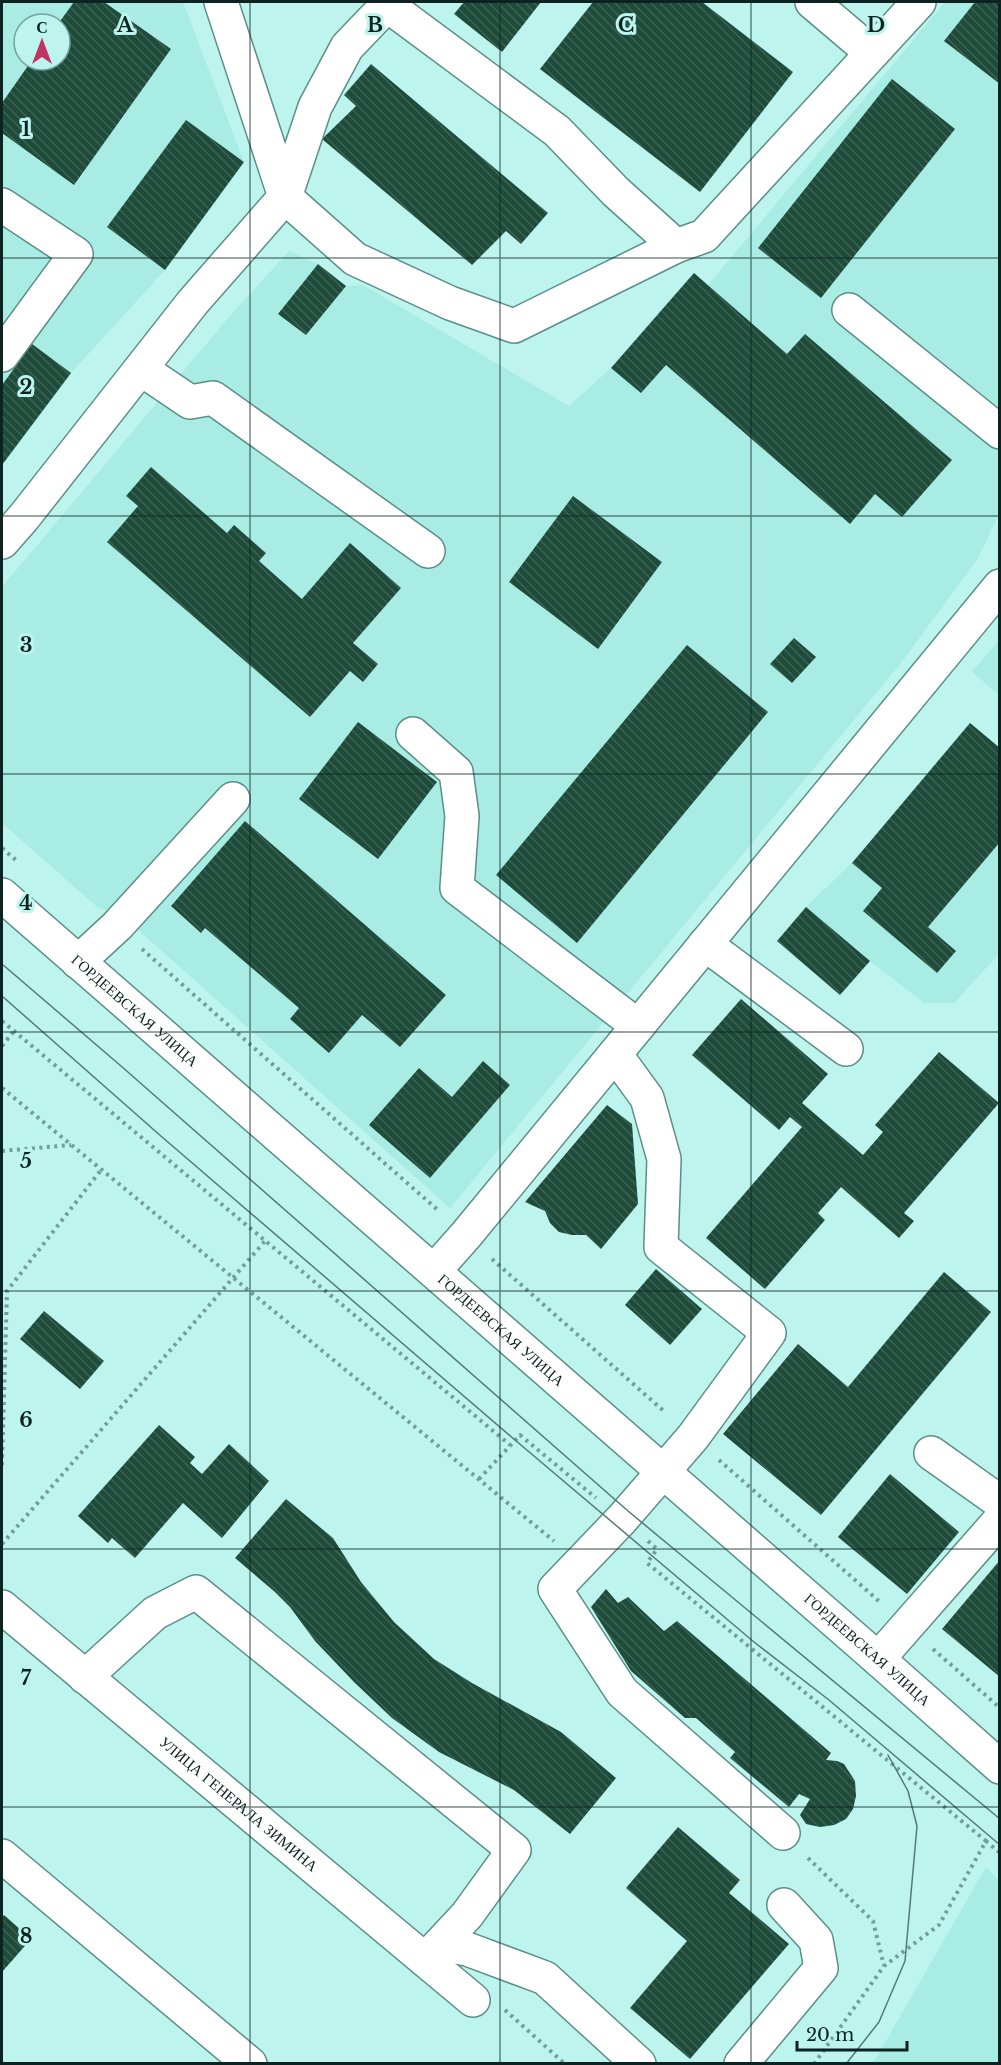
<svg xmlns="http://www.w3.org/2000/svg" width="1001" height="2065" viewBox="0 0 1001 2065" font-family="'Libre Baskerville',serif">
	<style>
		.built { fill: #a9ece4; fill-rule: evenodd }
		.building { fill: url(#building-back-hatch) }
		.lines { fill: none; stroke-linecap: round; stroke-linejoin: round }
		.minor-casing { stroke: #5a8f89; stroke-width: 36 }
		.path { stroke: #739d98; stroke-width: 4; stroke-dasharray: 3 4.5; stroke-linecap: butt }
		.minor { stroke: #fff; stroke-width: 33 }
		.tram { stroke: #557975; stroke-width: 1.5 }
		.grid { fill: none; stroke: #0c2321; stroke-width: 1.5; stroke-opacity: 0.55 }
		.labels { text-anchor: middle; stroke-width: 6; stroke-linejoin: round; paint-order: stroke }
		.street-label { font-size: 15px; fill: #0c2321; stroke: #bdf5ee }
		.grid-label { font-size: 20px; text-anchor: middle; font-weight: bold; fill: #0c2321; stroke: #bdf5ee; stroke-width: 6; stroke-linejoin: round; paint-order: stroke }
	</style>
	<defs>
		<pattern id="building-back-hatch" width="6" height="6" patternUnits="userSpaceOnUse" patternTransform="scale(1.5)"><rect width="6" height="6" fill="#1e4b3a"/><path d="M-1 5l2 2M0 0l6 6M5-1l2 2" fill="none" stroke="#3c6254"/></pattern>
	</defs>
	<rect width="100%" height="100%" fill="#bdf5ee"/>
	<g class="built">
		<path d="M2 2H183L244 162 165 270 71 373 2 465ZM24 24H60V60H24Z"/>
		<polygon points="945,2 999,2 999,514 977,560 901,663 450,1208 126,919 96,906 2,823 2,587 228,318 289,251 318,264 346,286 363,285 569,406 611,368 694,273 708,285"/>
		<polygon points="999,640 999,695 972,672"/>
		<polygon points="999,748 999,954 954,1003 924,1003 870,961 806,907 852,863"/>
		<polygon points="986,1867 999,1880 999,2063 869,2063 875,2060"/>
	</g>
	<g class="building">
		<polygon points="74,2 104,2 171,49 74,185 2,133 2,103 32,60 60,60 60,24 58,24"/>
		<polygon points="464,2 541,2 502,52 454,14"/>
		<polygon points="593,2 702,2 793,72 700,192 540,69"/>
		<polygon points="975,2 1000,2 1000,84 944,41"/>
		<polygon points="371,64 548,213 521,244 506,231 472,265 322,139 356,106 344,95"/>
		<polygon points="892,79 955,129 821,298 758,248"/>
		<polygon points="186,120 244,162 165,270 107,227"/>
		<polygon points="318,264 346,286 306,335 278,314"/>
		<polygon points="694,273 787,354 805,334 952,460 902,517 875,494 850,524 666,365 641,393 611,368"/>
		<polygon points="32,344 71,373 2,465 2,385"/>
		<polygon points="151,467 227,533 234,525 266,553 259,561 302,599 350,543 401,588 353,643 378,664 363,682 350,671 310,717 107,542 138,506 126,496"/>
		<polygon points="573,496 662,562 598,649 509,582"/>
		<polygon points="794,638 816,657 792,683 770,664"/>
		<polygon points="687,645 768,712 577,943 496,875"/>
		<polygon points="358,722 437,782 378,859 299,799"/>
		<polygon points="970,723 1000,748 1000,842 928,927 956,951 937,973 863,911 882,888 852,863"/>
		<polygon points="245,821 446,995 400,1047 362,1015 329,1053 290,1019 299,1008 205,928 201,933 171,906"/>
		<polygon points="806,907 870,961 840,995 777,941"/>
		<polygon points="741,999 828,1074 802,1103 863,1155 883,1132 875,1125 939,1052 999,1103 904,1213 914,1221 899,1238 841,1187 818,1213 825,1220 765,1289 706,1238 802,1127 790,1117 779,1130 692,1055"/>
		<polygon points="483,1061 510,1085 430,1178 369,1125 419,1068 452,1097"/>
		<polygon points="607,1105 632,1124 638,1204 601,1249 586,1235 572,1235 559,1232 550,1223 545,1211 525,1202"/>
		<polygon points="656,1269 702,1309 670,1345 625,1305"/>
		<polygon points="944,1272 991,1312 821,1515 723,1434 798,1344 848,1387"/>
		<polygon points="44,1311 104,1361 80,1389 20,1339"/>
		<polygon points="159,1425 195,1457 190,1463 202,1474 229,1444 269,1481 222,1538 183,1503 135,1558 112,1538 108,1543 78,1516"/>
		<polygon points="890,1474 959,1532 907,1594 838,1537"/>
		<polygon points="286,1499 333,1538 361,1582 394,1622 434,1659 472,1683 561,1732 616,1778 570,1834 514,1790 439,1752 392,1718 354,1682 315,1641 290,1607 275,1592 235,1558"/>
		<polygon points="1000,1560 1000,1677 942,1629"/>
		<polygon points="606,1589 618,1603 628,1597 664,1631 677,1621 831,1753 826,1760 837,1761 844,1764 855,1781 856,1796 853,1809 846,1819 834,1825 820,1827 806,1824 800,1815 810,1799 799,1794 789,1807 730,1758 735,1752 696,1718 685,1718 631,1671 591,1607"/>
		<polygon points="678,1827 740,1880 729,1893 789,1944 690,2059 630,2008 687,1941 626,1888"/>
		<polygon points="4,1915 31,1939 2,1972 2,1918"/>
	</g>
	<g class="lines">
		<g class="minor-casing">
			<g id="minor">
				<polyline points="383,2 557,131 616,192 676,246"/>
				<polyline points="390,2 347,47 315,107 285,197 355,259 450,303 514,326 676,246 704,236 919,2"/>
				<polyline points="812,2 872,53"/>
				<polyline points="2,205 76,254 2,355"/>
				<polyline points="849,310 1000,432"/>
				<polyline points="141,369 190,402 213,398 428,551"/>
				<polyline points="2,542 24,517 193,302 285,197 221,2"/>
				<polyline points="413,734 456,772 462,816 457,888 638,1026"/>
				<path id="s1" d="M2 895 878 1659 1000 1767"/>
				<polyline points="705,944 846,1049"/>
				<polyline points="78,962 117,926 233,799"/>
				<polyline points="615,1054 647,1098 664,1159 661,1247 769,1333 693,1437 622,1519 555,1589 622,1692 783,1833"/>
				<polyline points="434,1271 466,1235 1000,586"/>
				<polyline points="931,1453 1000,1502"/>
				<path id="s2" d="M2 1607 473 2000"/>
				<polyline points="878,1659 1000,1520"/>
				<polyline points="85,1677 155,1613 196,1592 514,1850 467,1915 425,1960"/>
				<polyline points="2,1856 250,2064"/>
				<polyline points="441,1944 467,1949 545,1978 639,2064"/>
				<polyline points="741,2064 821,1968 816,1940 784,1905"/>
			</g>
		</g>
		<g class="path">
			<polyline points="2,848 18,862"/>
			<polyline points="142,949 440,1212"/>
			<polyline points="2,1021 510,1445"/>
			<polyline points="2,1046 14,1031"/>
			<polyline points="2,1088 554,1541"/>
			<polyline points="2,1151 71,1145"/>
			<polyline points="492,1259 666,1413"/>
			<polyline points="719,1460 880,1602"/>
			<polyline points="2,1465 7,1291 101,1170"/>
			<polyline points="479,1479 520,1435 596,1498"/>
			<polyline points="648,1541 657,1549 647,1563 986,1841"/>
			<polyline points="2,1544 265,1241"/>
			<polyline points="933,1649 1000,1708"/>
			<polyline points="808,1858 873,1921 884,1966"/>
			<polyline points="505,2010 565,2064"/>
			<polyline points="814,2064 884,1966 939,1925 986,1841 1000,1853"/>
		</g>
		<use href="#minor" class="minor"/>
		<g class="tram">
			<polyline points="2,964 121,1066 628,1511 1000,1819"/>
			<polyline points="2,996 162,1137 515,1440 754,1642 829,1700 1000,1845"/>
			<polyline points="846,2064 879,2022 905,1961 917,1826 908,1791 888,1755"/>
		</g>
	</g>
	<path class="grid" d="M250 2V2064M500 2V2064M751 2V2064M2 258H1000M2 516H1000M2 774H1000M2 1032H1000M2 1291H1000M2 1549H1000M2 1807H1000"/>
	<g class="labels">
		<g class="street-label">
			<text dy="5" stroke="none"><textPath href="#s1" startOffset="176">ГОРДЕЕВСКАЯ УЛИЦА</textPath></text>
			<text dy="5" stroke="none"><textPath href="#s1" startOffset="662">ГОРДЕЕВСКАЯ УЛИЦА</textPath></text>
			<text dy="5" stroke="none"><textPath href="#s1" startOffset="1148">ГОРДЕЕВСКАЯ УЛИЦА</textPath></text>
			<text dy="5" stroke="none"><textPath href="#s2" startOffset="308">УЛИЦА ГЕНЕРАЛА ЗИМИНА</textPath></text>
		</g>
	</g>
	<g class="grid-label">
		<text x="125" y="32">A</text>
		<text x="375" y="32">B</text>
		<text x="626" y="32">C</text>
		<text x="876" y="32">D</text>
		<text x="26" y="136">1</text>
		<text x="26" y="394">2</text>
		<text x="26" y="652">3</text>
		<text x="26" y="910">4</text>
		<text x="26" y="1168">5</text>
		<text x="26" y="1427">6</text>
		<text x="26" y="1685">7</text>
		<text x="26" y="1943">8</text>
	</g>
	<rect width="1001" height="2065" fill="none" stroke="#0c2321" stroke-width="6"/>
	<g transform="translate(42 42)"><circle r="28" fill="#bdf5ee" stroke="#76a19c" stroke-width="1.5"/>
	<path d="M0-4.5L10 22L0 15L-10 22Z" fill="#c13361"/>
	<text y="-9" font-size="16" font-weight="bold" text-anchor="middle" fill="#0c2321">С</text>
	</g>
	<path d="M797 2041v9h110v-9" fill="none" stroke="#0c2321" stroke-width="3"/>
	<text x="806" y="2041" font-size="18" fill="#0c2321" stroke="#bdf5ee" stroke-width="4.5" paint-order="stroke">20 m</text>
</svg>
